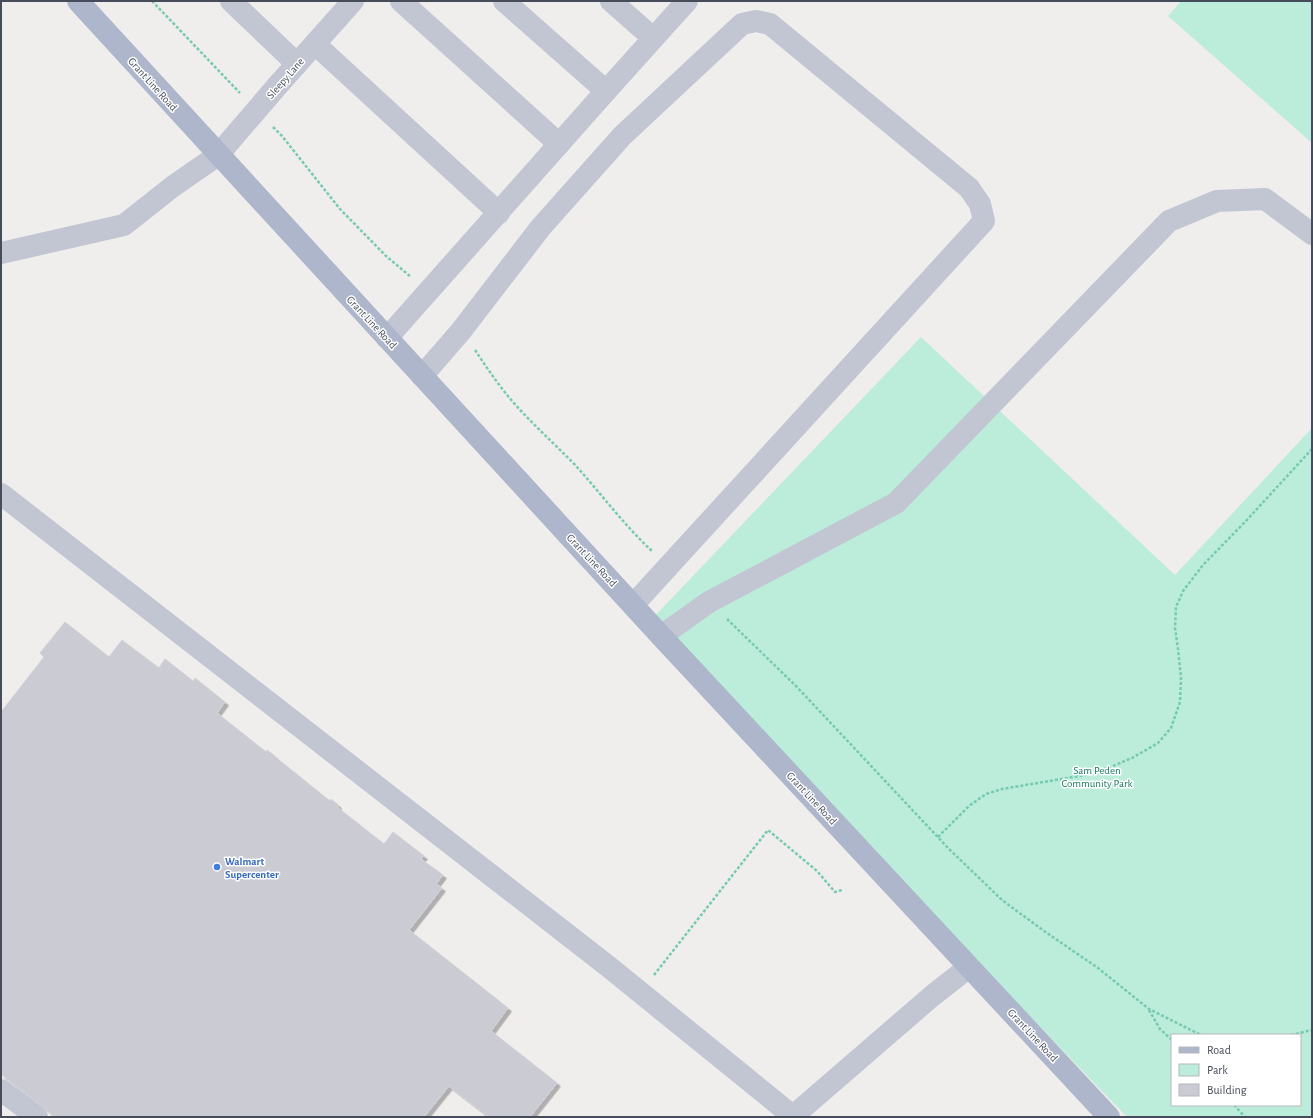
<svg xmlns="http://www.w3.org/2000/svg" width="1313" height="1118" viewBox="0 0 1313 1118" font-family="'Alegreya Sans',sans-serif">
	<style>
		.green { fill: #bcedda; fill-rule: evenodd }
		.building { fill: #cacbd3; stroke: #d1d1d8; filter: url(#shadow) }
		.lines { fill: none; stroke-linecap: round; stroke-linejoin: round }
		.path { stroke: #75cab3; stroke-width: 2.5; stroke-dasharray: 3 2; stroke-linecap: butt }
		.minor { stroke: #c1c6d2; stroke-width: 22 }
		.major { stroke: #adb6cb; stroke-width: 22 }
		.shop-dot { fill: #3f7fe0; stroke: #fff; stroke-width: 1.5 }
		.labels { text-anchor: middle; stroke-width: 3; stroke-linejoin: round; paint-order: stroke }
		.street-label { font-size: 11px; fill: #464c5a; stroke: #fff }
		.park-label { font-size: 11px; fill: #19785e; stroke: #fff }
		.shop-label { font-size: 11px; font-weight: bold; fill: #366cbe; stroke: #fff; text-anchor: start }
	</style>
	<defs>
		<filter id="shadow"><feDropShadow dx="3.5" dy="3.5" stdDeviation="0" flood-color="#0004"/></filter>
	</defs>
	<rect width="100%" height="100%" fill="#f0eded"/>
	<g class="green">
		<polygon points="1181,1 1312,1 1312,143 1168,16"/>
		<path d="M921 337 1175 575 1312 428V1117H1127L649 622ZM1172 1035H1300V1105H1172Z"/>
	</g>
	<polygon class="building" points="65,622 109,657 122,640 159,668 165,659 193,681 195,678 225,702 217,713 266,752 267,750 275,756 274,756 330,801 331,799 338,805 337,807 384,844 393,832 424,856 421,859 443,875 436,884 442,888 409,930 508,1008 491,1031 557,1083 530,1117 489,1117 449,1086 424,1117 56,1117 1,1074 1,712 44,657 40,653"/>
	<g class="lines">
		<g class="path">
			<polyline points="152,1 240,93"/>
			<polyline points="273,127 282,136 340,209 386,256 411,277"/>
			<path d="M475 350C487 368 499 386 513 402 533 425 556 445 577 467 602 495 625 526 652 551"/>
			<polyline points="727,619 796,686 949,849 1002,900 1044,931 1098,968 1149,1009 1201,1035"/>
			<polyline points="938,837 969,806 986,794 1002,789 1085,775 1108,768 1132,758 1158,743 1171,728 1180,702 1181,678 1178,649 1175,628 1176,607 1183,591 1203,565 1245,522 1312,449"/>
			<polyline points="654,975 768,830 817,871 835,892 842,890"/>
			<polyline points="1149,1010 1160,1029 1172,1040"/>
			<polyline points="1291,1035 1312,1030"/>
			<polyline points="1234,1105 1245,1117"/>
		</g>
		<g class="minor">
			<polyline points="231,1 297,64"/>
			<polyline points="401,1 559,144"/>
			<polyline points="504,1 606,91"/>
			<polyline points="611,1 653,38"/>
			<polyline points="315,44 499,213"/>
			<polyline points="1,253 124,225 172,187 218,155 278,85 353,1"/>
			<polyline points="387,338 606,91 687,1"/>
			<polyline points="422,376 461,331 541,227 622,136 742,24 756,21 770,24 969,188 980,204 984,221 633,605"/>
			<polyline points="1,494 609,967 794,1117"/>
			<polyline points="661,636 709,602 896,503 1169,221 1217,201 1265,199 1312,234"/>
			<polyline points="1,1090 37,1117"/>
			<polyline points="792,1117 932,996 969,967"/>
		</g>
		<polyline class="major" points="78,1 661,636 1109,1117"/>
	</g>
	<circle class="shop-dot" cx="217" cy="867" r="4"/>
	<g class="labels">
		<g class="street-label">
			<text transform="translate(285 78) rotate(-49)" y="4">Sleepy Lane</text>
			<text transform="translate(153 84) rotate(48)" y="4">Grant Line Road</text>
			<text transform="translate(372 322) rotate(47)" y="4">Grant Line Road</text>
			<text transform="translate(592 560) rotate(47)" y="4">Grant Line Road</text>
			<text transform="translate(812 798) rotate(47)" y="4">Grant Line Road</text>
			<text transform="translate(1033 1035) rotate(47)" y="4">Grant Line Road</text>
		</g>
		<g class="park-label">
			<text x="1097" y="774">Sam Peden<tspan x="1097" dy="13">Community Park</tspan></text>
		</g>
		<g class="shop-label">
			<text x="225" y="865">Walmart<tspan x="225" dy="13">Supercenter</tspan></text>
		</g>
	</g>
	<rect width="1313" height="1118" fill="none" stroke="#464c5a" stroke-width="4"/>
	<rect x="1171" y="1034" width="130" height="72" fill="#ffffff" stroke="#b5b7bd"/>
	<rect x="1179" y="1047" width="20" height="6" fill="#adb6cb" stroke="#b5b7bd"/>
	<text x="1207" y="1054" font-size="12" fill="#464c5a">Road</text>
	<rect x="1179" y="1064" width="20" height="12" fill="#bcedda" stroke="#b5b7bd"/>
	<text x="1207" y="1074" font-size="12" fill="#464c5a">Park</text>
	<rect x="1179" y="1084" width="20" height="12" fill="#cacbd3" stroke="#b5b7bd"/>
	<text x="1207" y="1094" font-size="12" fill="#464c5a">Building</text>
</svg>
